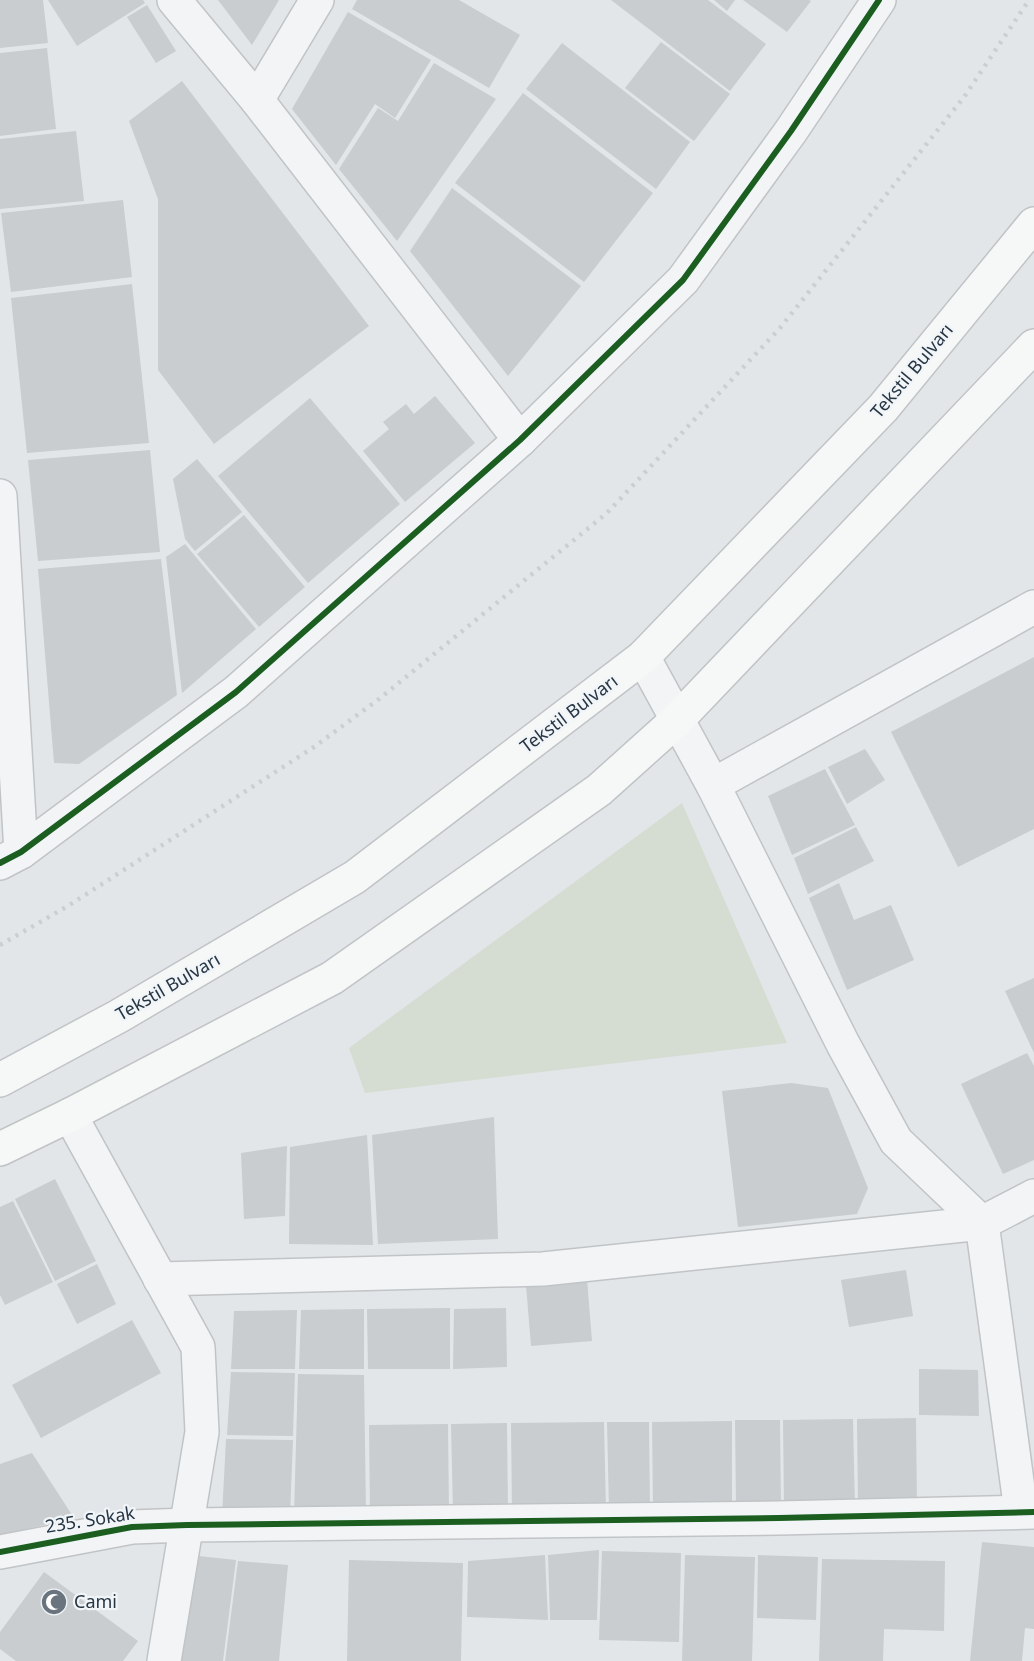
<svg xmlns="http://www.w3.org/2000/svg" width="1034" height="1661" viewBox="0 0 1034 1661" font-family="'Noto Sans',sans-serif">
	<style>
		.green { fill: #d5ddd3 }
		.building { fill: #c9cdcf }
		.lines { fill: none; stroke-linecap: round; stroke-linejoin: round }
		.minor-casing { stroke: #c1c4c7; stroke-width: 36 }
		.tertiary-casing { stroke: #c1c4c7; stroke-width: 36 }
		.secondary-casing { stroke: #c1c4c7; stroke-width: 36 }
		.minor { stroke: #f3f4f5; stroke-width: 33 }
		.tertiary { stroke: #f3f4f5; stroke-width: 33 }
		.secondary { stroke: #f6f7f7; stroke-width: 33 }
		.rail { stroke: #ccced0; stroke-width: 4.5; stroke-dasharray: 3 6; stroke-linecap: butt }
		.cycleway-casing { stroke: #f1f5f8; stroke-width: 10 }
		.cycleway { stroke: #1b5e20; stroke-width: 6 }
		.labels { text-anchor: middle; stroke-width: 4.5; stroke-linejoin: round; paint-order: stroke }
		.street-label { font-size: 18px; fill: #273644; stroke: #f1f5f8 }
		.poi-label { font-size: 18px; fill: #273644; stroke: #f1f5f8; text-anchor: start }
	</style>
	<rect width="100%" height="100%" fill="#e3e6e9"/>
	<polygon class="green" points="682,803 787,1043 365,1093 349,1048"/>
	<g class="building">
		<polygon points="0,0 43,0 48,43 0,48"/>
		<polygon points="48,0 143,0 145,3 77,46"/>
		<polygon points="218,0 279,0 252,45"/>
		<polygon points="357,0 459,0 520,35 489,88 352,9"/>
		<polygon points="611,0 708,0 766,44 730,91"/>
		<polygon points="714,0 735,0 727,11"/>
		<polygon points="743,0 809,0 811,1 787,32"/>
		<polygon points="147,5 176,51 156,63 127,17"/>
		<polygon points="348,12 431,60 395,118 375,104 336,165 292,109"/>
		<polygon points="661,42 730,94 694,141 625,88"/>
		<polygon points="562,43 690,142 656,189 526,89"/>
		<polygon points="47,48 56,129 0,136 0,53"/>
		<polygon points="434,63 496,99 397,241 339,169 378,108 398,121"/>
		<polygon points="182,81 369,326 214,444 158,370 158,199 129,121"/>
		<polygon points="523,93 653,193 584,282 455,183"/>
		<polygon points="76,131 84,201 0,209 0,139"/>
		<polygon points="452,188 581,286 508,376 410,251"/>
		<polygon points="123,200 132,277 11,292 1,213"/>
		<polygon points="132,284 149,443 27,453 11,298"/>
		<polygon points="435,396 475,443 405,502 363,451 389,429 383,422 406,404 414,414"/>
		<polygon points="310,398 400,504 308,583 218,476"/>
		<polygon points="150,450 160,552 38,561 28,460"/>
		<polygon points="197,459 242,512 195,551 185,539 173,479"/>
		<polygon points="244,515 305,587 259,627 197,554"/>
		<polygon points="185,544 256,629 182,693 166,557"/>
		<polygon points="161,559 177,695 79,764 54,763 38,569"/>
		<polygon points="1034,657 1034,829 958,867 891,732"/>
		<polygon points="865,749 885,780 847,804 828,767"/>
		<polygon points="825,769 855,825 792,855 768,796"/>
		<polygon points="856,827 874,861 808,894 794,858"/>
		<polygon points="839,883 854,920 891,905 914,960 847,990 809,898"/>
		<polygon points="1034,978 1034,1053 1005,991"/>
		<polygon points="1027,1053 1034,1066 1034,1160 1003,1174 961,1084"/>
		<polygon points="791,1083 828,1088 868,1188 857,1214 738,1227 722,1091"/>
		<polygon points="494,1117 498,1239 378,1244 372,1135"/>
		<polygon points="367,1135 373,1245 289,1244 290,1147"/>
		<polygon points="287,1146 285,1216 244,1219 241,1153"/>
		<polygon points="55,1179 96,1261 55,1281 15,1199"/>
		<polygon points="13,1201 53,1282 5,1305 0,1295 0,1207"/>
		<polygon points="97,1264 116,1304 77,1324 57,1284"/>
		<polygon points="906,1270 913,1316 849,1327 841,1280"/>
		<polygon points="587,1279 592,1341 531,1346 526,1285"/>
		<polygon points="450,1308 450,1369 368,1369 367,1309"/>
		<polygon points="506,1308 507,1367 453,1369 454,1309"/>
		<polygon points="364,1309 364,1369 299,1369 301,1310"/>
		<polygon points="297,1310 295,1369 231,1369 234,1311"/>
		<polygon points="132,1320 161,1373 41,1438 12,1385"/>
		<polygon points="919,1369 978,1370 979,1416 919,1415"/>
		<polygon points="231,1372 295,1373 293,1436 227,1435"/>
		<polygon points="298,1374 364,1375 366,1513 294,1514"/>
		<polygon points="916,1418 917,1507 858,1508 857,1419"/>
		<polygon points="853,1419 855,1508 784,1509 783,1420"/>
		<polygon points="735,1420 780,1420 781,1509 736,1509"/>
		<polygon points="732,1421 732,1509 653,1510 652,1422"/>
		<polygon points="604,1422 606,1511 512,1512 511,1423"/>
		<polygon points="607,1422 649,1422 650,1510 609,1510"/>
		<polygon points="507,1423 508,1512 453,1513 451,1424"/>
		<polygon points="448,1424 449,1513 370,1514 369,1425"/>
		<polygon points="226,1439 293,1440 290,1515 222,1516"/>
		<polygon points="32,1453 74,1518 0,1535 0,1464"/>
		<polygon points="982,1542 1034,1547 1034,1629 1025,1628 1022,1661 970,1661"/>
		<polygon points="599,1550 597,1620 550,1620 548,1555"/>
		<polygon points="602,1551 681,1553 679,1642 599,1640"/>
		<polygon points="189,1555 236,1560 223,1661 178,1661"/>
		<polygon points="545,1555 548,1620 467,1617 468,1561"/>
		<polygon points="685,1555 755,1557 752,1661 682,1661"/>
		<polygon points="758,1555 818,1557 816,1620 757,1618"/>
		<polygon points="822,1559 945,1561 944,1631 884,1629 883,1661 819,1661"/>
		<polygon points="349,1560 463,1563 461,1661 347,1661"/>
		<polygon points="238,1561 288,1565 279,1661 225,1661"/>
		<polygon points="44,1572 138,1641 123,1661 16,1661 0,1649 0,1632"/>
	</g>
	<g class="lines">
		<g class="minor-casing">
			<g id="minor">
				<polyline points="174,0 257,100 520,440"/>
				<polyline points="257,100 317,0"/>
				<polyline points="0,496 21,852"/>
				<polyline points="643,657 713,785 843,1044 896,1141 982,1223"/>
				<polyline points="713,785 1034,607"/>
				<polyline points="70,1115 198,1347 202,1432 164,1661"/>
				<polyline points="160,1279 543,1269 982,1223"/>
				<polyline points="1021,1511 982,1223 1034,1196"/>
				<polyline points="0,1552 132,1527 187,1525 779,1518 1034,1512"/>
			</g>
		</g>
		<g class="tertiary-casing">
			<polyline id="tertiary" points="0,863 21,852 236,692 520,440 683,280 791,131 879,0"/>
		</g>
		<g class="secondary-casing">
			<g id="secondary">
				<polyline points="0,1080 119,1016 355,877 643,657 883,408 1034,224"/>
				<polyline points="0,1149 70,1115 332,978 599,790 677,720 1034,346"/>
			</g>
		</g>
		<use href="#minor" class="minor"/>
		<use href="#tertiary" class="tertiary"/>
		<use href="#secondary" class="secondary"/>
		<polyline class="rail" points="0,945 68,906 314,747 379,699 607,513 780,328 964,97 1029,0"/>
		<g class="cycleway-casing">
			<g id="cycleway">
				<polyline points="0,863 21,852 236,692 520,440 683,280 791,131 879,0"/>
				<polyline points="0,1552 132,1527 187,1525 779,1518 1034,1512"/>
			</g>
		</g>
		<use href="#cycleway" class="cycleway"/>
	</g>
	<defs>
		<g id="mosque-disc" transform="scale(1.35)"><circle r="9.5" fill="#69747e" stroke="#f1f5f8"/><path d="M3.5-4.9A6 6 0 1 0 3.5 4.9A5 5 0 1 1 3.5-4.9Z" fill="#fff"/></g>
	</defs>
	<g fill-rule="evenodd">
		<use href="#mosque-disc" x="54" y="1602"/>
	</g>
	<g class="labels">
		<g class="street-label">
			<text transform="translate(912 371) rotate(-50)" y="6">Tekstil Bulvarı</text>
			<text transform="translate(569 714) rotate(-37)" y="6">Tekstil Bulvarı</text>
			<text transform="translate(168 987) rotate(-30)" y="6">Tekstil Bulvarı</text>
			<text transform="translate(90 1520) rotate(-9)" y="6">235. Sokak</text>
		</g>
		<g class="poi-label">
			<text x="74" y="1608">Cami</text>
		</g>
	</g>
</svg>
